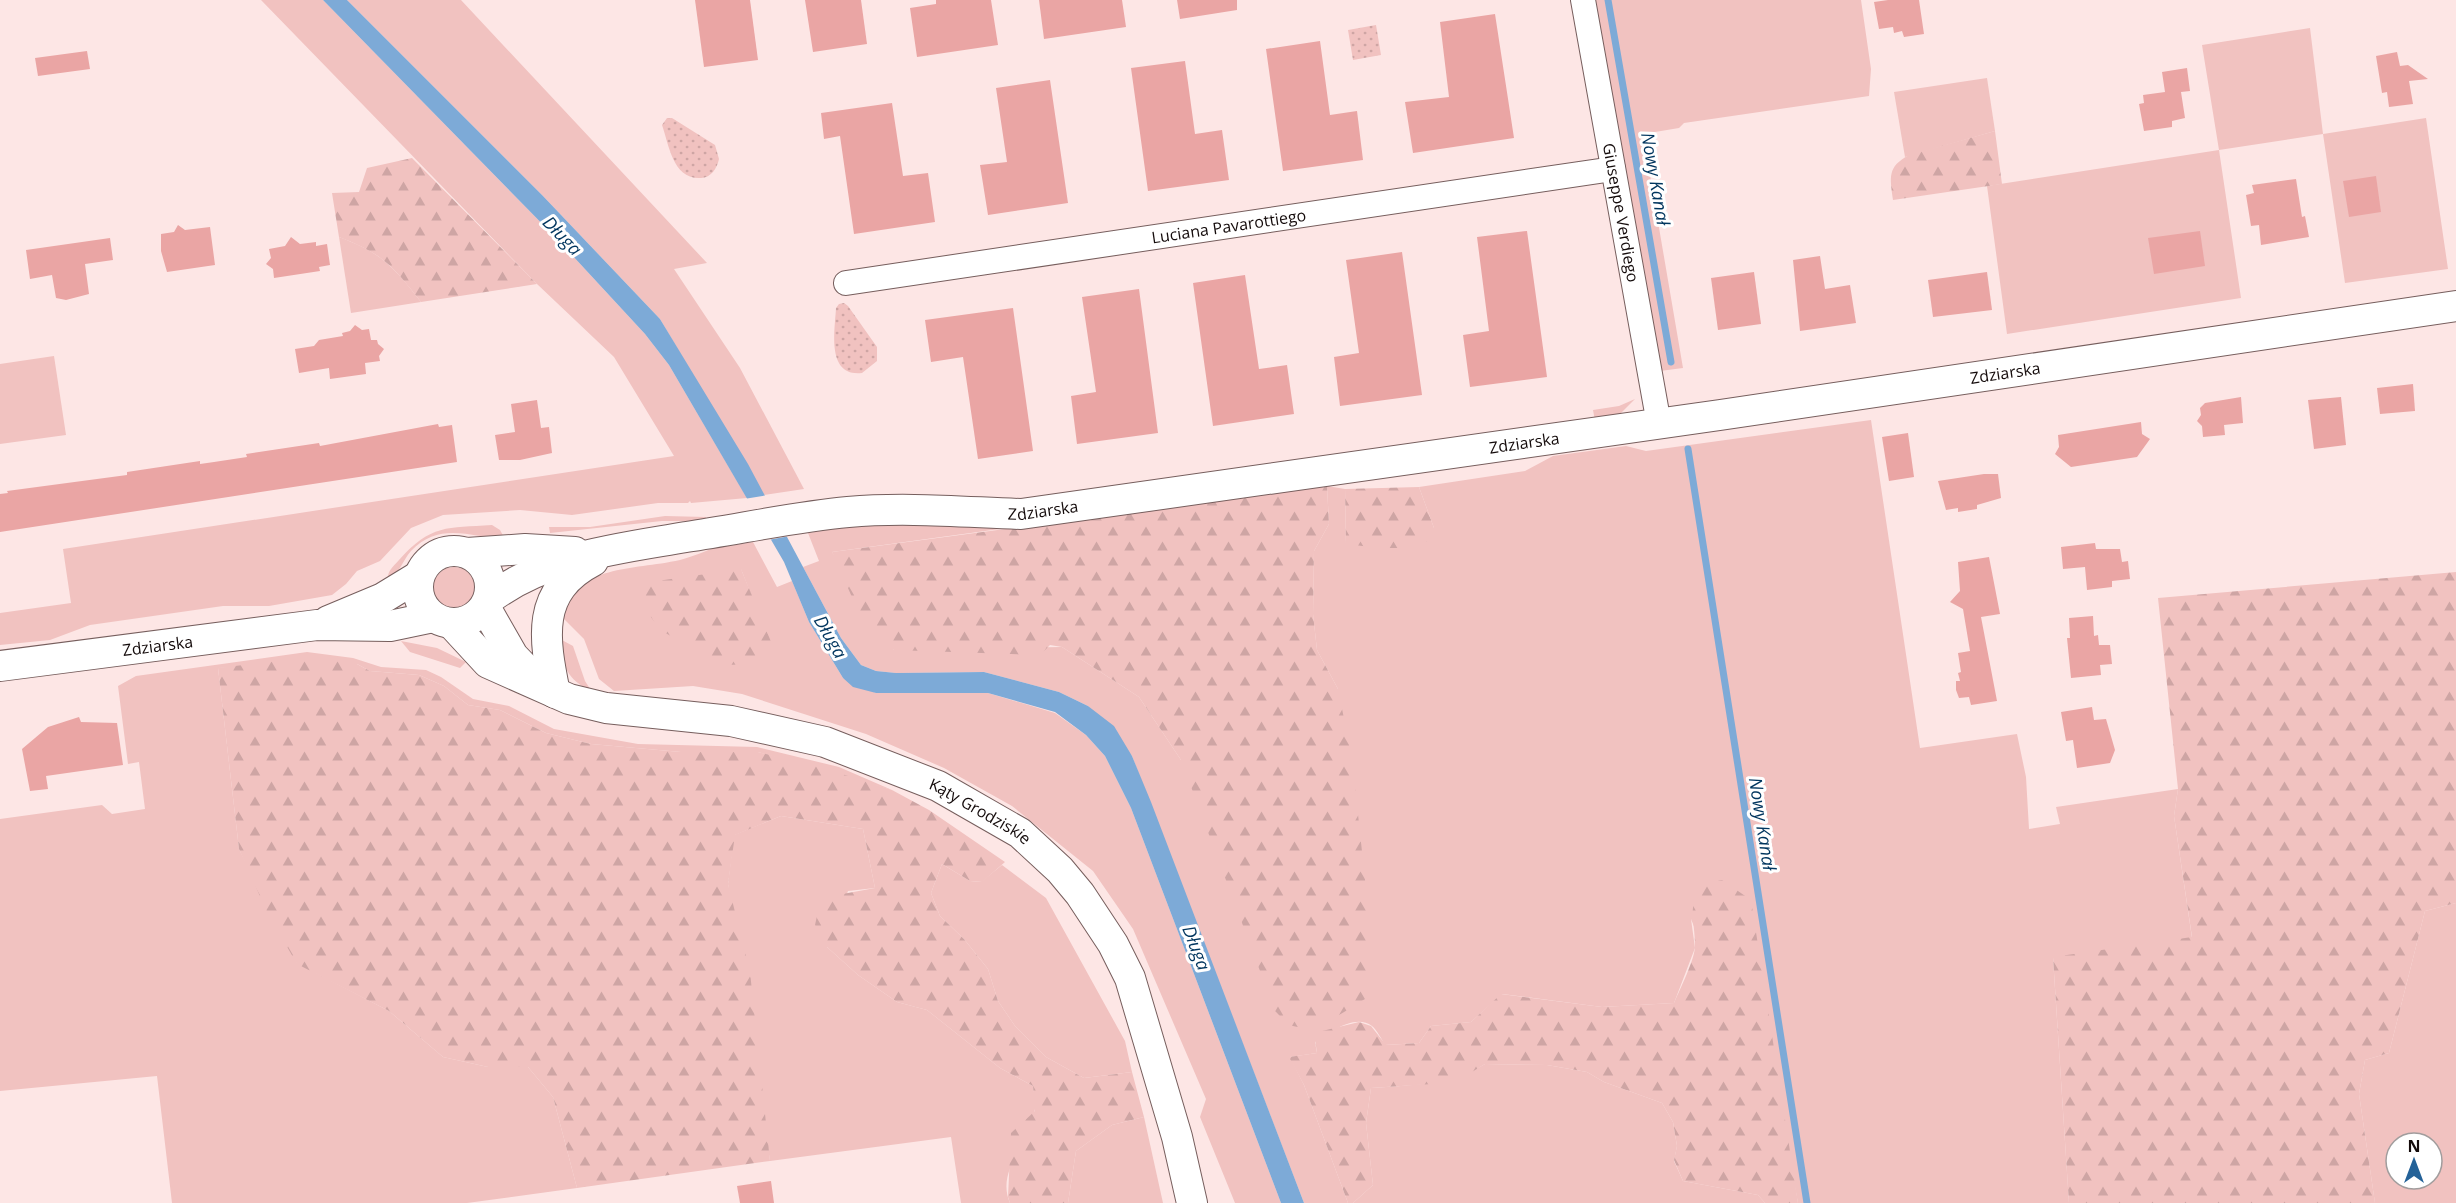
<svg xmlns="http://www.w3.org/2000/svg" width="2456" height="1203" viewBox="0 0 2456 1203" font-family="'Open Sans',sans-serif">
	<style>
		.green { fill: #f1c2c0; fill-rule: evenodd }
		.forest { fill: url(#forest-firs) }
		.park { fill: url(#park-dots) }
		.water { fill: #7daad7 }
		.pier { fill: #fde6e5 }
		.lines { fill: none; stroke-linecap: round; stroke-linejoin: round }
		.stream { stroke: #7daad7; stroke-width: 7 }
		.building { fill: #eaa5a4 }
		.minor-casing { stroke: #765e5d; stroke-width: 26 }
		.tertiary-casing { stroke: #765e5d; stroke-width: 32 }
		.minor { stroke: #fff; stroke-width: 24 }
		.tertiary { stroke: #fff; stroke-width: 30 }
		.labels { text-anchor: middle; stroke-width: 6; stroke-linejoin: round; paint-order: stroke }
		.street-label { font-size: 16px; fill: #140b0b; stroke: #fff }
		.water-label { font-size: 18px; font-style: italic; fill: #00355e; stroke: #fff }
	</style>
	<defs>
		<pattern id="forest-firs" width="22" height="20" patternUnits="userSpaceOnUse" patternTransform="scale(1.5)"><rect width="22" height="20" fill="#f1c2c0"/><path d="M5 1l3.5 6h-7zM16 11l3.5 6h-7z" fill="#cea5a4"/></pattern>
		<pattern id="park-dots" width="8" height="8" patternUnits="userSpaceOnUse" patternTransform="scale(1.5)"><rect width="8" height="8" fill="#f1c2c0"/><path d="M2 2h.1M6 6h.1" fill="none" stroke="#cea5a4" stroke-width="1.8" stroke-linecap="round"/></pattern>
	</defs>
	<rect width="100%" height="100%" fill="#fde6e5"/>
	<g class="green">
		<polygon points="261,0 323,0 559,241 645,334 669,365 747,498 691,503 690,501 688,503 658,503 572,515 520,510 443,515 411,528 380,561 357,571 346,584 332,595 269,606 223,606 90,625 50,640 0,645 0,613 71,603 63,549 674,456 614,357 537,284"/>
		<polygon points="347,0 461,0 707,263 674,269 740,368 804,489 764,495 660,319 543,196"/>
		<polygon points="1592,0 1861,0 1871,69 1869,96 1684,123 1679,128 1643,134 1683,368 1660,371"/>
		<polygon points="2310,28 2323,134 2426,118 2448,269 2345,283 2323,134 2219,150 2241,298 2007,334 1987,186 2219,150 2202,45"/>
		<polygon points="1987,78 1995,131 1905,157 1894,92"/>
		<path d="M339 237C382 253 393 266 421 302L351 313Z"/>
		<polygon points="54,356 66,435 0,444 0,364"/>
		<polygon points="1635,399 1619,415 1595,421 1593,410 1619,406"/>
		<path d="M1871 420 1920 748 2017 734 2026 777 2029 829 2060 824 2056 807 2178 789 2174 816 2192 938 2053 958 2069 1203H1798L1792 1171 1691 919 1695 948 1674 1003 1602 1007 1502 994 1471 1022 1431 1026 1419 1043 1385 1045C1382 1040 1377 1030 1372 1026 1355 1013 1329 1033 1315 1042L1317 1053 1290 1057 1304 1085 1348 1203H1304L1132 756 1088 706 1059 692 984 672 896 673 876 671 861 665 841 638 803 567 819 561 808 533 827 530V526L868 522 1043 523 832 552 894 650 1062 647 1139 697 1181 760 1338 689 1317 650 1313 614 1314 551 1329 524 1327 486 1345 489 1346 544 1434 528 1419 487 1525 471 1553 456 1626 446 1646 451Z"/>
		<polygon points="665,516 706,517 706,521 662,521 550,533 549,527 590,527"/>
		<path d="M492 525 500 530 505 539C471 537 439 521 411 551 402 561 401 572 388 580 387 571 393 567 399 560 431 524 447 528 492 525Z"/>
		<path d="M753 542 777 587 792 581 809 622 843 678 876 693H988L1055 713 1086 735 1105 756 1131 808 1281 1203H1235L1200 1117 1206 1099 1133 929 1093 871 1012 806 944 768 866 734 742 694 693 686 614 691 599 679 584 639 564 619 557 617C581 563 630 571 680 560 696 556 711 548 728 543L729 546ZM741 569 752 597 763 664Z"/>
		<circle cx="454" cy="588" r="21"/>
		<path d="M560 639 573 646 585 681 592 692C566 678 563 667 560 639Z"/>
		<polygon points="401,641 437,648 466,662 460,668 410,652"/>
		<polygon points="307,652 353,658 381,667 426,670 441,677 473,699 509,706 554,729 638,744 757,747 839,767 892,790 758,752 681,752 591,744 546,733 500,710 468,705 444,686 419,675 370,671 357,664 218,668 239,849 297,963 389,1011 443,1057 488,1067 528,1067 553,1097 577,1188 467,1203 172,1203 157,1076 0,1091 0,819 102,805 112,814 145,809 139,762 128,764 118,686 136,676"/>
		<path d="M781 816 863 829 875 888 848 891 827 947 858 975 897 1002 927 1010 1000 1068 1033 1086C1034 1093 1036 1102 1035 1109 1032 1139 995 1170 1010 1203H961L951 1137 770 1161 728 884 734 835Z"/>
		<polygon points="942,864 970,881 981,882 1002,865 1046,898 1125,1041 1132,1072 1084,1078 1046,1057 1015,1026 998,1001 988,969 964,939 940,916 931,893"/>
		<path d="M2456 903V1203H2375L2359 1094 2365 1060 2389 1053 2425 911ZM2396 1143H2432V1179H2396Z"/>
		<path d="M1485 1064 1547 1065 1587 1072 1604 1082 1662 1103 1673 1122 1677 1146 1674 1161 1683 1181 1758 1195 1765 1203H1353L1373 1185 1366 1123 1371 1088C1412 1085 1450 1085 1485 1064Z"/>
		<polygon points="1144,1117 1163,1203 1068,1203 1076,1151 1112,1125"/>
	</g>
	<g class="forest">
		<path d="M1995 131 2002 184 1893 200C1890 177 1887 167 1909 155Z"/>
		<path d="M412 158 537 284 421 302C392 265 383 254 339 237L332 193 359 192 367 168Z"/>
		<path d="M1327 486 1329 524 1314 551 1313 614 1317 650 1338 689 1352 758 1372 945 1365 999C1346 1010 1317 1033 1293 1026 1287 1024 1280 1016 1275 1011L1181 760 1139 697 1062 647 1050 645 1040 655 894 650 867 631 832 552Z"/>
		<path d="M1419 487 1434 528 1430 540C1406 553 1372 547 1346 544L1345 489Z"/>
		<polygon points="741,569 774,649 763,664 722,665 662,631 638,601 636,584"/>
		<polygon points="2456,572 2456,903 2425,911 2389,1053 2365,1060 2359,1094 2375,1203 2069,1203 2053,957 2192,937 2174,816 2178,789 2158,598"/>
		<polygon points="309,657 357,664 370,671 419,675 444,686 468,705 500,710 546,733 591,744 681,752 758,752 823,768 892,790 929,810 1005,862 982,882 970,881 942,864 931,893 940,916 964,939 988,969 998,1001 1015,1026 1046,1057 1084,1078 1132,1072 1144,1117 1112,1125 1076,1151 1068,1203 1010,1203 1008,1197 1011,1133 1035,1111 1033,1086 1000,1068 927,1010 897,1002 858,975 827,947 815,925 821,898 875,888 863,829 781,816 735,835 728,884 750,972 770,1161 577,1188 553,1097 528,1067 488,1067 443,1057 389,1011 297,964 267,912 239,849 218,668"/>
		<path d="M1722 880 1751 900 1798 1203H1765L1758 1195 1683 1181 1674 1160 1677 1146 1673 1122 1662 1103 1604 1082 1587 1072 1547 1065 1485 1064 1467 1075 1432 1084 1371 1088 1366 1123 1373 1185 1353 1203H1348L1304 1085 1289 1057 1317 1053 1314 1033 1359 1022 1371 1026 1386 1045 1419 1043 1431 1026 1471 1022 1501 994 1602 1007 1674 1003C1680 989 1695 959 1695 946 1695 917 1686 912 1703 883Z"/>
	</g>
	<g class="park">
		<polygon points="1376,25 1381,55 1353,60 1348,30"/>
		<path d="M667 118H672L715 145 719 159C717 168 711 178 701 178 673 180 669 145 662 125Z"/>
		<path d="M844 303 848 306 877 347V361L862 373C826 377 835 330 836 308L839 304Z"/>
	</g>
	<polygon class="water" points="323,0 347,0 543,196 660,319 748,464 841,638 861,665 876,671 896,673 984,672 1059,692 1088,706 1114,726 1132,756 1151,802 1304,1203 1281,1203 1131,808 1105,756 1086,735 1055,712 988,693 876,693 853,687 843,678 809,622 784,562 669,365 645,334 559,241"/>
	<polygon class="pier" points="768,495 790,536 768,540 744,499"/>
	<g class="lines">
		<g class="stream">
			<polyline points="1608,0 1671,362"/>
			<polyline points="1688,449 1807,1203"/>
		</g>
	</g>
	<g class="building">
		<polygon points="695,0 750,0 758,60 704,67"/>
		<polygon points="805,0 861,0 867,44 813,52"/>
		<polygon points="936,0 991,0 998,45 917,57 910,8 936,4"/>
		<polygon points="1039,0 1122,0 1126,27 1044,39"/>
		<polygon points="1177,0 1237,0 1237,10 1180,19"/>
		<polygon points="1888,0 1919,0 1924,34 1904,37 1902,31 1894,33 1893,27 1879,29 1874,2"/>
		<polygon points="1495,14 1514,138 1413,153 1405,102 1449,97 1440,22"/>
		<polygon points="1320,41 1330,115 1357,111 1363,160 1283,171 1266,49"/>
		<polygon points="87,51 90,69 38,76 35,58"/>
		<polygon points="2397,52 2400,66 2408,65 2428,79 2409,81 2413,104 2389,107 2387,92 2382,93 2376,56"/>
		<polygon points="1185,61 1195,134 1222,130 1229,180 1148,191 1131,68"/>
		<polygon points="2187,68 2190,91 2181,92 2185,118 2172,121 2172,127 2144,131 2139,104 2144,103 2143,95 2165,92 2162,72"/>
		<polygon points="1050,80 1068,203 988,215 980,165 1007,162 996,88"/>
		<polygon points="892,103 903,176 928,173 935,222 854,234 840,136 824,139 821,113"/>
		<polygon points="2376,176 2381,212 2349,217 2343,181"/>
		<polygon points="2296,179 2302,217 2305,216 2309,237 2261,245 2259,225 2251,226 2246,195 2254,193 2252,185"/>
		<polygon points="178,225 185,230 210,227 215,265 167,272 161,251 161,234 174,232"/>
		<polygon points="1527,231 1547,377 1470,387 1463,335 1489,331 1477,237"/>
		<polygon points="2200,231 2205,266 2154,274 2148,238"/>
		<polygon points="291,237 300,244 316,242 316,246 327,244 330,265 319,267 320,271 274,278 273,269 266,264 271,258 269,249 285,246"/>
		<polygon points="110,238 113,260 85,264 89,294 66,300 56,298 52,275 30,279 26,250"/>
		<polygon points="1402,252 1422,395 1340,406 1334,357 1359,353 1346,260"/>
		<polygon points="1820,256 1825,289 1850,285 1856,323 1800,331 1793,260"/>
		<polygon points="1754,272 1761,324 1718,330 1711,278"/>
		<polygon points="1987,272 1992,310 1933,317 1928,280"/>
		<polygon points="1245,275 1259,369 1287,365 1294,414 1213,426 1193,283"/>
		<polygon points="1139,289 1158,433 1077,444 1071,396 1096,392 1082,297"/>
		<polygon points="1013,308 1033,451 978,459 963,357 931,362 925,320"/>
		<polygon points="355,325 362,330 369,329 371,340 377,340 378,344 384,349 379,356 380,361 365,363 366,374 330,379 329,368 299,373 295,349 314,346 319,340 343,336 342,333 350,331"/>
		<polygon points="2413,384 2415,411 2380,414 2377,388"/>
		<polygon points="2241,397 2243,423 2224,425 2225,435 2203,437 2202,426 2197,421 2201,415 2200,408 2205,403"/>
		<polygon points="2341,397 2346,445 2314,449 2308,400"/>
		<polygon points="537,400 541,428 549,427 552,453 520,460 499,460 495,435 515,432 511,404"/>
		<polygon points="2141,422 2142,434 2150,439 2137,457 2071,467 2055,454 2059,447 2058,435"/>
		<polygon points="438,424 439,427 452,425 457,462 0,532 0,494 8,493 7,491 127,475 127,472 200,461 200,464 214,462 247,457 246,454 319,443 320,446"/>
		<polygon points="1908,433 1914,477 1889,481 1882,437"/>
		<polygon points="1984,474 1998,474 2001,498 1977,505 1977,509 1958,512 1958,508 1946,510 1938,481"/>
		<polygon points="2095,543 2096,549 2120,549 2122,562 2128,561 2130,579 2112,581 2112,587 2087,590 2085,567 2063,569 2061,547"/>
		<polygon points="1989,557 2000,614 1981,617 1997,701 1971,705 1969,697 1959,698 1956,690 1956,681 1960,681 1958,673 1961,672 1958,653 1970,651 1963,609 1950,602 1960,591 1958,562"/>
		<polygon points="2093,616 2094,636 2098,635 2099,645 2110,645 2112,664 2100,665 2101,675 2071,678 2067,638 2070,638 2069,618"/>
		<polygon points="2092,707 2094,720 2106,719 2115,750 2110,763 2077,768 2073,740 2066,741 2061,712"/>
		<polygon points="79,717 81,722 117,723 123,765 46,776 48,789 30,791 22,749 48,727"/>
		<polygon points="771,1181 774,1203 740,1203 737,1186"/>
	</g>
	<g class="lines">
		<g class="minor-casing">
			<g id="minor">
				<path id="s1" d="M1583 0 1659 424"/>
				<path id="s2" d="M846 283 1613 169"/>
			</g>
		</g>
		<g class="tertiary-casing">
			<g id="tertiary">
				<circle cx="454" cy="587" r="36"/>
				<polyline points="467,553 525,549 575,552"/>
				<path id="s3" d="M489 599C546 556 617 549 686 537 740 529 794 517 848 512 905 507 963 512 1021 514L1720 415 2456 306"/>
				<polyline points="485,607 513,656 536,680"/>
				<polyline points="328,621 383,598 419,576"/>
				<path id="s4" d="M452 624 488 663 569 699 606 708 731 721 825 742 938 786 1020 833 1060 870 1080 894 1113 944 1130 978 1177 1137 1192 1203"/>
				<path id="s5" d="M0 666 317 625 390 626 433 617"/>
				<path d="M555 693C544 639 535 591 593 561"/>
			</g>
		</g>
		<use href="#minor" class="minor"/>
		<use href="#tertiary" class="tertiary"/>
	</g>
	<g class="labels">
		<g class="street-label">
			<text dy="6" stroke="none"><textPath href="#s1" startOffset="216">Giuseppe Verdiego</textPath></text>
			<text dy="6" stroke="none"><textPath href="#s2" startOffset="387">Luciana Pavarottiego</textPath></text>
			<text dy="6" stroke="none"><textPath href="#s3" startOffset="1540">Zdziarska</textPath></text>
			<text dy="6" stroke="none"><textPath href="#s3" startOffset="1054">Zdziarska</textPath></text>
			<text dy="6" stroke="none"><textPath href="#s3" startOffset="568">Zdziarska</textPath></text>
			<text dy="6" stroke="none"><textPath href="#s5" startOffset="159">Zdziarska</textPath></text>
			<text dy="6" stroke="none"><textPath href="#s4" startOffset="572">Kąty Grodziskie</textPath></text>
		</g>
		<g class="water-label">
			<text transform="translate(1655 179) rotate(80)" y="6">Nowy Kanał</text>
			<text transform="translate(562 236) rotate(46)" y="6">Długa</text>
			<text transform="translate(830 637) rotate(60)" y="6">Długa</text>
			<text transform="translate(1762 824) rotate(81)" y="6">Nowy Kanał</text>
			<text transform="translate(1196 948) rotate(69)" y="6">Długa</text>
		</g>
	</g>
	<g transform="translate(2414 1161)"><circle r="28" fill="#ffffff" stroke="#a19d9d" stroke-width="1.5"/>
	<path d="M0-4.5L10 22L0 15L-10 22Z" fill="#246298"/>
	<text y="-9" font-size="16" font-weight="bold" text-anchor="middle" fill="#140b0b">N</text>
	</g>
</svg>
